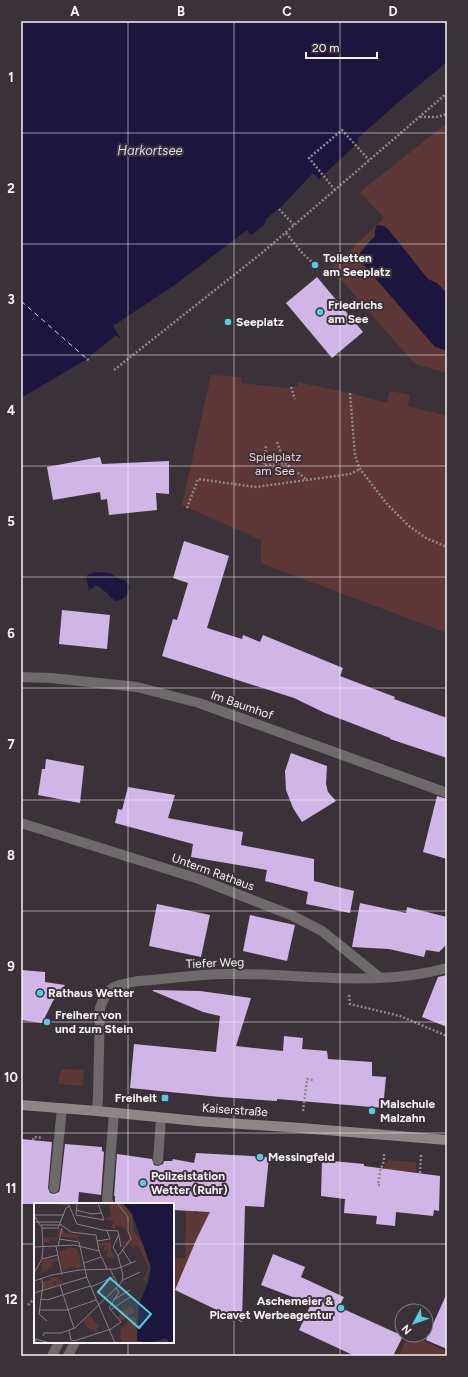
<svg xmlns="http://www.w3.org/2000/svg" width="468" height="1377" viewBox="0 0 468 1377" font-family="Figtree,sans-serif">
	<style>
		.green { fill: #5d3836 }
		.water { fill: #1c153d }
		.pier { fill: #3b3239 }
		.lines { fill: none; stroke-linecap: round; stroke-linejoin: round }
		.ferry { stroke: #d7d6f5; stroke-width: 1; stroke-dasharray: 5 4; stroke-linecap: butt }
		.building { fill: #d1b5e6 }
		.path { stroke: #8e878c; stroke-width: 2.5; stroke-dasharray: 2 2; stroke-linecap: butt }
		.lane { stroke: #6e696a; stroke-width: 10 }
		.street { stroke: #6e696a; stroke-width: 10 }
		.secondary { stroke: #8e8587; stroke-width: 10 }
		.grid { fill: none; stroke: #f8f2f6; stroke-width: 1; stroke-opacity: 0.55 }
		.poi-dot { fill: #57c9e2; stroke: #3b3239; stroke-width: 1.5 }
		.labels { text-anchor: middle; stroke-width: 4; stroke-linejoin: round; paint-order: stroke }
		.poi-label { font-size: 12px; font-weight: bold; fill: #f8f2f6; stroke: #3b3239; text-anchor: start }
		.park-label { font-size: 12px; fill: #f4cfcd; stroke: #3b3239 }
		.street-label { font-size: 12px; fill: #f8f2f6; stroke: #3b3239 }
		.water-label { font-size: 13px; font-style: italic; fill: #d7d6f5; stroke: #3b3239 }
		.inset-river { fill: none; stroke: #1c153d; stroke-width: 2 }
		.inset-road { fill: none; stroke: #877f85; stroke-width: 1 }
		.view { fill: #57c9e2; fill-opacity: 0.15; stroke: #57c9e2; stroke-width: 2 }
		.inset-edge { fill: none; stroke: #f8f2f6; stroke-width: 2 }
		.neatline { fill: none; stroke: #f8f2f6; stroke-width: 1.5 }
		.grid-label { font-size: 13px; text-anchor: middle; font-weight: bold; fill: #f8f2f6 }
	</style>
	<rect width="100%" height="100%" fill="#3b3239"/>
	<g class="green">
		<polygon points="447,123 447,373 415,364 331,268 384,218 360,192"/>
		<polygon points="211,375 241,377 242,383 285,388 298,386 297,382 350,393 387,403 390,391 410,395 408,406 447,416 447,633 261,563 261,540 182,505"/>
		<path d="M63 1069 84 1070 83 1086 59 1084C59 1079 58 1073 63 1069Z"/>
		<polygon points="388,1160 416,1162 416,1172 397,1170 397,1175 383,1169"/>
		<polygon points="186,1211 194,1211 194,1213 197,1214 199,1211 212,1211 197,1238 187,1263 173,1294 173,1258 185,1258"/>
		<polygon points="408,1335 412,1335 447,1352 447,1356 399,1356"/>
	</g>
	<g class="water">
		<polygon points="21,21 447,21 447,62 394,106 357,139 359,142 319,179 313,173 282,206 266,219 265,224 252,235 119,338 116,335 87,359 21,398"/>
		<polygon points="377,225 384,226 388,229 428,279 437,283 447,293 447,351 435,347 362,263 360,253 368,243 375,236 375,230"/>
		<path d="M94 572 110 573 119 579 125 580 130 586C128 595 126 599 116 601L110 597 107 593 98 586H95L89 590 86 576Z"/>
	</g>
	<polygon class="pier" points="247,230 252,237 121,339 113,326 176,284"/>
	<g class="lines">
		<polyline class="ferry" points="21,301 87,359"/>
	</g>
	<g class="building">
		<polygon points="317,277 363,332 332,358 286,303"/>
		<polygon points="100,457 102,464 169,461 169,494 156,493 157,510 109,515 107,499 101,500 100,492 53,500 47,467"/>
		<polygon points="184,541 229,556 207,628 242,639 243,635 260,642 263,635 343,668 340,676 395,697 394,699 447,718 447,758 390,739 390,738 325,713 294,698 162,656 173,619 177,620 188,583 173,578"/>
		<polygon points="62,610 110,615 107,649 59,644"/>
		<polygon points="291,753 327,766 326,784 328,792 336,801 302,822 293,808 286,790 285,771"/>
		<polygon points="46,759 84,766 80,803 38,795 42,769 45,769"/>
		<polygon points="128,787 175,795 168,818 243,832 241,845 314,859 314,881 354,891 350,913 306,904 308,892 265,881 267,870 191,857 193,844 115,823 118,809 122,810"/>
		<polygon points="437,796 447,799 447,859 423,852"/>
		<polygon points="360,903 406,913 407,907 447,917 446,945 439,952 426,950 424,957 389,949 352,947"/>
		<polygon points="157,904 210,915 201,957 149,946"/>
		<polygon points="250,915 295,925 287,961 243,951"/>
		<polygon points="21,970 45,972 45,982 65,985 53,1001 42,1023 21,1020"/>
		<polygon points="447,975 447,1027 422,1017 438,977"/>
		<polygon points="153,990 200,991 251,998 236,1046 283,1051 284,1036 303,1038 302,1049 327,1051 328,1059 372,1062 372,1076 386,1077 383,1108 277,1099 277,1101 220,1097 130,1088 134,1044 216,1052 220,1016 203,1012 153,991"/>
		<polygon points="21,1139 52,1142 48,1188 50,1193 54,1194 59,1192 60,1189 65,1144 102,1147 102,1151 104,1152 101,1195 79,1192 78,1204 21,1204"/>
		<polygon points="196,1153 269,1157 264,1207 245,1206 242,1322 175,1290 197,1238 210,1212 173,1210 173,1204 115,1204 115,1196 114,1196 117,1154 152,1159 154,1165 158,1166 163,1164 164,1161 172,1161 173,1159 194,1163"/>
		<polygon points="322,1160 364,1164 364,1166 440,1176 439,1211 434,1210 433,1216 396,1212 395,1226 376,1224 377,1216 344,1213 345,1199 321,1196"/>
		<polygon points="273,1254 305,1267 301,1277 344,1297 339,1307 403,1336 393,1356 355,1356 299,1330 311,1304 261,1285"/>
		<polygon points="447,1293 447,1349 426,1340"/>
	</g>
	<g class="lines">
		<g class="path">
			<polyline points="420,117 437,117 447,114"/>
			<polyline points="335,190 309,158 342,130 369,160"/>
			<polyline points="279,209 294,225"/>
			<polyline points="286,233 303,254 312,262"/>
			<polyline points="87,359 90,361"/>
			<polyline points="114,370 263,252 447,93"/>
			<polyline points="291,387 295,399"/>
			<polyline points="350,393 355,456 360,469 387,504 409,526 426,538 447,547"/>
			<polyline points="277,442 285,463"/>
			<polyline points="264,464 266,446"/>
			<polyline points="265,465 285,463 306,479"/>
			<polyline points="187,508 198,479 256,487 350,474 360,469"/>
			<polyline points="349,995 350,1004 400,1016 447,1036"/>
			<polyline points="303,1111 307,1079 313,1080"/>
			<polyline points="33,1140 34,1137 43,1138"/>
			<polyline points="420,1173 421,1155"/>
			<polyline points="380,1185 378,1185 380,1171 384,1161 384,1152"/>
			<polyline points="28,1305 35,1298"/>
		</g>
		<g class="lane">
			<polyline points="158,1160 161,1118"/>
			<polyline points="54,1188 62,1108"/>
			<polyline points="109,1204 107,1200 114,1113"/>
			<polyline points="52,1356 59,1342"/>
			<polyline points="68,1356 75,1342"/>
		</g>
		<g class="street">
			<polyline points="21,677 51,678 137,687 199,703 447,793"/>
			<polyline points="21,823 199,879 291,915 322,931 379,977"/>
			<path d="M97 1111 98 1096 100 1008C108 985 116 985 139 981 168 979 198 974 227 974 300 973 376 988 447 968"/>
		</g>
		<polyline class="secondary" points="21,1105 97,1111 197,1121 301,1128 447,1140"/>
	</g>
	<path class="grid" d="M128 21V1204M234 21V1356M340 21V1356M21 133H447M21 244H447M21 355H447M21 466H447M21 577H447M21 688H447M21 800H447M21 911H447M21 1022H447M21 1133H447M21 1244H35M173 1244H447M128 1342V1356"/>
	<g class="poi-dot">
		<circle cx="315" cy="265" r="4"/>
		<circle cx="320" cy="312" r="4"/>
		<circle cx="228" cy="322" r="4"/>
		<circle cx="40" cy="993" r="4"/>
		<circle cx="47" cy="1022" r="4"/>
		<rect x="161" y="1094" width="8" height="8" rx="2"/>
		<circle cx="372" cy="1111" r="4"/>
		<circle cx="260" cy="1157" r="4"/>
		<circle cx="143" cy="1183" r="4"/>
		<circle cx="341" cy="1308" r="4"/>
	</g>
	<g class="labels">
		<g class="poi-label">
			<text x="323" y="262">Toiletten<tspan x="323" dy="14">am Seeplatz</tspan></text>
			<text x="328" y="309">Friedrichs<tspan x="328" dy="14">am See</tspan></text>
			<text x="236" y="326">Seeplatz</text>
			<text x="48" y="997">Rathaus Wetter</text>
			<text x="55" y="1019">Freiherr von<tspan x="55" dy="14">und zum Stein</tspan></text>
			<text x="157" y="1102" text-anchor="end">Freiheit</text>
			<text x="380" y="1108">Malschule<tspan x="380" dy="14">Malzahn</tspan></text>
			<text x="268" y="1161">Messingfeld</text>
			<text x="151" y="1180">Polizeistation<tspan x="151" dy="14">Wetter (Ruhr)</tspan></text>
			<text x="333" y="1305" text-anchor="end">Aschemeier &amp;<tspan x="333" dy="14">Picavet Werbeagentur</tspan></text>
		</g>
		<g class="park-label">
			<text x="275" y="461">Spielplatz<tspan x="275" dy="14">am See</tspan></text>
		</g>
		<g class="street-label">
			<text transform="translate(242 705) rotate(19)" y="4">Im Baumhof</text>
			<text transform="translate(213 872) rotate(20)" y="4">Unterm Rathaus</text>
			<text transform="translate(215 963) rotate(-2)" y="4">Tiefer Weg</text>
			<text transform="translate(235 1110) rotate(4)" y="4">Kaiserstraße</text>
		</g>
		<g class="water-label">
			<text x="150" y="155">Harkortsee</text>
		</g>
	</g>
	<g transform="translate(34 1203)">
		<rect width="140" height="140" fill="#3b3239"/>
		<path d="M75 0H83L94 14 93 27 97 37 88 45 92 39 88 41V38H94L96 35 90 25 82 22 81 26 77 25 80 18 70 16 77 13ZM84 0H88L98 11 100 29 109 41 116 65 112 80 109 76 115 66 105 44 101 40V46L98 39 99 46 96 41 90 46 97 39 95 20ZM26 23 32 30 50 33 44 34 45 39 42 35 28 34 27 28 22 38 16 36 15 39H10V35L23 34ZM77 39V48L81 52 79 56 72 53 75 46 68 49 72 42 65 44 64 40ZM35 44 43 46 50 67 47 63 44 67 40 63 29 69 24 46H28L24 47 27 49ZM24 55V58L17 60 19 65 14 63 15 66 5 72 9 64 7 63 9 57ZM18 74H25L27 81 22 82 23 78H20L21 83 9 86V78H15ZM97 103 101 108 95 112 88 118 83 115 86 111 84 109ZM55 112 65 123 62 125 65 130 55 126 51 120 50 118ZM96 114H101L102 117 103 138 89 140 86 133 87 124 90 125Z" fill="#5d3836"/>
		<path d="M89 0H140V140H136L132 135 117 140 103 138 105 102 115 77 117 64 98 11Z" fill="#1c153d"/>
		<path class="inset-river" d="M104 104 112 103 126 74 136 0"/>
		<path class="inset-road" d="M9 0 35 1M34 0 43 21 68 27 84 28 87 44M43 0 42 12 70 17M64 0 70 17M42 7 58 11 67 10M0 12 8 25 9 45 8 56 0 70M1 12H30M0 19H26M26 21 37 29 62 32 65 48 73 66M7 22H26M8 25H24L32 5 36 3M25 36 45 39 53 75 81 140M63 38 76 36 73 28M22 43 28 72M24 43 28 25M0 44 40 42 65 48M88 46 97 60M84 53 79 44 85 31M8 56 24 52M50 60 67 54M76 66 83 80M7 75 9 81 5 111 13 118M89 77 106 69M0 78 18 72 45 67 82 66 102 58M26 82 40 125M57 84 79 74M0 90 53 74M7 96 13 97 56 83M79 97 96 87M5 107H33L62 97M76 107 98 93M35 128 37 137 40 138 77 126 87 119 75 105 85 89 82 85M9 133 10 130H27L41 125 88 79 89 72 84 53 97 36 94 28V14L83 0M3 140 1 136 13 139"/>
		<path class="view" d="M76 75 117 111 105 125 64 89Z"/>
		<rect width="140" height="140" class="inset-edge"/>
	</g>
	<rect width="468" height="1377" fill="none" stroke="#3b3239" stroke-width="44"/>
	<g transform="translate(414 1323) rotate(229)"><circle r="19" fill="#3b3239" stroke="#877f85"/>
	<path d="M0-3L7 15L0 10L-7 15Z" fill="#57c9e2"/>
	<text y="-6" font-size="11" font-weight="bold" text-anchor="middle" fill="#f8f2f6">N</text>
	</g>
	<path d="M306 52v6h71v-6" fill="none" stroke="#f8f2f6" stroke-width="2"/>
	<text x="312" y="52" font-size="12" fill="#f8f2f6" stroke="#3b3239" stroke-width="3" paint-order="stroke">20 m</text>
	<rect x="22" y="22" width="424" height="1333" class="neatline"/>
	<g class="grid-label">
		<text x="75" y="16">A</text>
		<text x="181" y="16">B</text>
		<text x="287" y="16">C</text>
		<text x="393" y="16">D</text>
		<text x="11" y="82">1</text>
		<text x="11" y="193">2</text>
		<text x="11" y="304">3</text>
		<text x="11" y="415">4</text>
		<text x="11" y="526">5</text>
		<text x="11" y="638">6</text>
		<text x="11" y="749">7</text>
		<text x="11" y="860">8</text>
		<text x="11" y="971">9</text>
		<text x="11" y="1082">10</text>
		<text x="11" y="1193">11</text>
		<text x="11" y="1304">12</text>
	</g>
</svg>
